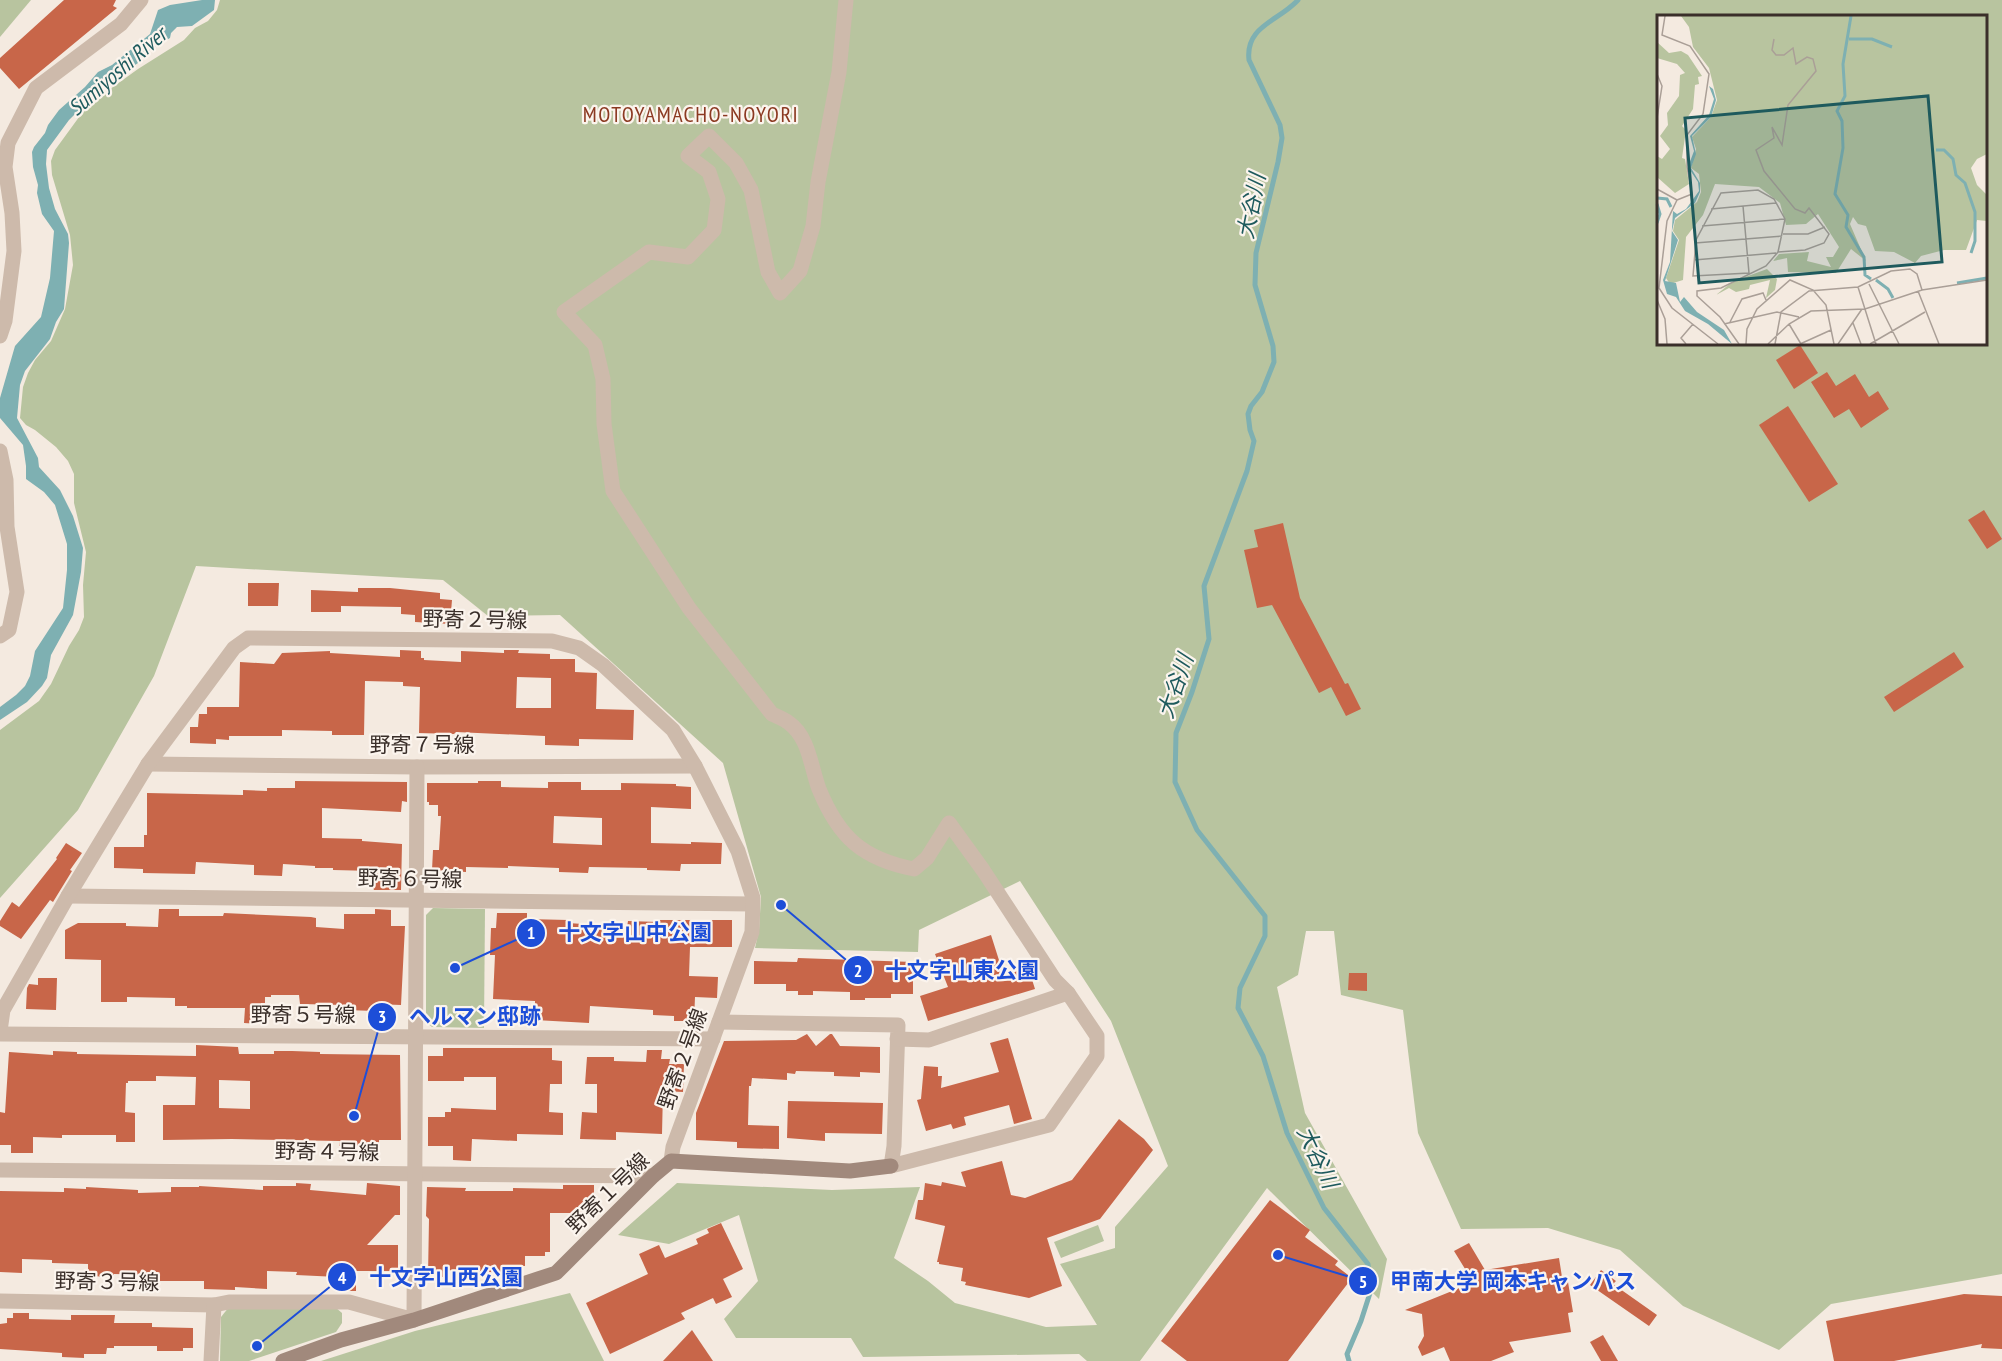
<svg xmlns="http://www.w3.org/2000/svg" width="2002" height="1361" viewBox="0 0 2002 1361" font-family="'PT Sans Narrow','Noto Sans JP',sans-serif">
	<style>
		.green { fill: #b8c49f; fill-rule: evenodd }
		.water { fill: #7eb0b2 }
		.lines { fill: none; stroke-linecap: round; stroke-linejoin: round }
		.stream { stroke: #7eb0b2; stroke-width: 5 }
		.building { fill: #c86649; fill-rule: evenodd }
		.street { stroke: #cdbaab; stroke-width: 15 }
		.secondary { stroke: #a1897c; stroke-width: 15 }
		.labels { text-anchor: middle; stroke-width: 4.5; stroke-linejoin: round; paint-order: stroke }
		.street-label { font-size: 21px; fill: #3a2f2a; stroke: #fbf4ed }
		.water-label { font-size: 22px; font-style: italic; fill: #1e5a5d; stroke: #fbf4ed }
		.neighbourhood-label { font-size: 22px; letter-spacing: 1.5px; fill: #8b3921; stroke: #fbf4ed }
		.inset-river { fill: none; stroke: #7eb0b2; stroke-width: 3 }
		.inset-road { fill: none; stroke: #aa9f97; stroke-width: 1.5 }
		.view { fill: #1e5a5d; fill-opacity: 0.15; stroke: #1e5a5d; stroke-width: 3 }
		.inset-edge { fill: none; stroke: #3a2f2a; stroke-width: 3 }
		.leader { fill: none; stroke: #1d4ed8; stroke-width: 2 }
		.callout-dot { fill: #1d4ed8; stroke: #fbf4ed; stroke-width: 2 }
		.mark-label { font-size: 18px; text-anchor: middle; font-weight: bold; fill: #fff }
		.callout-label { font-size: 22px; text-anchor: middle; font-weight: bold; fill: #1d4ed8; stroke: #fbf4ed; stroke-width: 4.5; stroke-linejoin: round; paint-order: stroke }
	</style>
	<rect width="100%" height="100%" fill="#f4eae0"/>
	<g class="green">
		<polygon points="0,0 31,0 0,37"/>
		<path d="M220 0H2002V1274L1831 1304 1779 1350 1683 1306 1620 1250 1548 1228 1461 1229 1418 1133 1403 1010 1341 995 1334 931H1306L1298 975 1277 987 1305 1113 1387 1259 1379 1299 1267 1188 1140 1361H1087L1079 1354 863 1357 851 1338H736L724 1319 758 1281 739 1215 669 1244 618 1235 677 1183 832 1190 920 1187 894 1258 928 1281 955 1303 1046 1327 1097 1325 1060 1264 1115 1248V1227L1168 1166 1111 1021 1020 881 919 930 918 952 755 948 759 930 761 897 723 763 560 615 488 616 443 580 196 566 154 676 78 810 0 898V730L39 701 51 684 69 646 79 630 84 617 83 585 86 552 74 503V474L68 461 56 447 35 430 26 425 20 418 23 387 28 373 35 360 51 341 65 309 73 265 70 235 52 175 51 161 55 150 82 113 95 100 138 69 184 40 195 28 208 21 217 10ZM1658 16H1986V344H1658Z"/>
		<polygon points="433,908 485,909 484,1028 432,1027 426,1022 426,915"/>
		<polygon points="1098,1225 1104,1241 1061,1258 1054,1242"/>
		<polygon points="570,1293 604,1361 321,1361 415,1331"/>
		<polygon points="229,1307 335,1307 342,1313 342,1323 336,1332 249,1361 220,1361 221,1317"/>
	</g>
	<polygon class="water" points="202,0 215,0 214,10 192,26 177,27 171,33 170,38 151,49 138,63 114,79 78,111 69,120 47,150 46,164 49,188 55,209 68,234 69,243 64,309 56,322 50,339 25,371 20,385 17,418 38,458 39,467 60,490 73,516 83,548 81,572 73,615 51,655 47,678 42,686 27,702 0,720 0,707 16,695 25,686 30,676 35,651 63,608 67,570 67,544 55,505 44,492 26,479 26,466 23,445 0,418 0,398 15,346 41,317 50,278 54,231 42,214 37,193 38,185 33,167 32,152 34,147 45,133 48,125 59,110 85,87 98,72 112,65 150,34 158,10 170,5"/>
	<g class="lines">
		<path class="stream" d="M1298 0C1279 21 1245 26 1249 60L1280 125 1282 138 1278 162 1256 253 1255 285 1273 346 1274 362 1262 392 1251 406 1248 414 1250 430 1254 441 1247 471 1204 586 1209 639 1192 692 1176 733 1175 782 1197 830 1265 916V936L1240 988 1238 1008 1263 1056 1287 1133 1324 1208 1368 1264 1370 1293 1361 1321 1347 1354 1349 1361"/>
	</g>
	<g class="building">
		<polygon points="64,0 116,0 113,6 117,8 19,89 0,68 0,58"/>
		<polygon points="1800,345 1818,373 1794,389 1776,360"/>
		<polygon points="1827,372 1836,386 1855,374 1869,397 1878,391 1889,409 1861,428 1849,409 1834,418 1811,382"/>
		<polygon points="1788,406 1838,484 1809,502 1759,425"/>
		<polygon points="1984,510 2002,539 1987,549 1968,520"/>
		<polygon points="1283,523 1300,598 1345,684 1348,683 1361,709 1346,716 1331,687 1319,693 1272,605 1257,608 1244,550 1258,547 1254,530"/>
		<polygon points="248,583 279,583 278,606 248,606"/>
		<polygon points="358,588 390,588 440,593 440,599 452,600 450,624 415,622 415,615 401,614 401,607 341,606 341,612 311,612 311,590 358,592"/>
		<path d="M400 650 421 651V658H424V660L461 662V651L504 653V650H519L518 653 550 654V659H575V672L597 673 596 709 634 710 633 740 579 739V746L545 745V736L456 732 454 734 419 733 420 687 403 686V682L365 681 364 735H332V731L282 730V736H229V740L216 739V744L190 743V727H198L199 714H207V707H239L240 662 274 664 282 653 330 651V653L400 657ZM517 677 551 678V708H516Z"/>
		<polygon points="1954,652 1964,667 1894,712 1884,697"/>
		<polygon points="295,781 407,782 407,802 402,801 401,812 322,808 322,838 362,839 362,841 402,844 401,890 374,890 373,888 374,871 333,870 333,868 315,868 315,866 283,864 282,876 254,875 254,865 196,862 195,874 143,873 143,869 114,868 114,847 144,847 144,835 147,835 147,793 243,795 243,790 267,791 267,788 295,788"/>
		<path d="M478 781H501V787L548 788V782H581V790H621V783L676 784V786L691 787V809L651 807V843L691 844V842L722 843 721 864H681L680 871 647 870V868L589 867 588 873 559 872V868L508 866V868L466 867V872L432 870 433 850H439L441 816H438V805H429V802H427V783H478ZM554 816 602 818V845L553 843Z"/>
		<polygon points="66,843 82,853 70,870 72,871 53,902 50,900 21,939 0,926 0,921 12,902 19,907 57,859 56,858"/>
		<polygon points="159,909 179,909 179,916 223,916 224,913 311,917 316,918 316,927 344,929 344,914 375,914 375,909 391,910 391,926 405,926 401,1005 375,1004 375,1011 346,1010 346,1005 300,1004 299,995 271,995 271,997 265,997 265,1003 261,1003 260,1024 244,1023 245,1008 187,1008 187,1006 175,1006 175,998 127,997 127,1002 101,1002 101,960 65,959 65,930 78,923 126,923 126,926 158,927"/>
		<polygon points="497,913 527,913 527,919 568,920 568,923 627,927 628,921 659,922 659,920 732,920 732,947 690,947 689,976 718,977 717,998 695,997 694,1021 674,1021 674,1016 653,1015 653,1010 590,1006 589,1023 535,1020 535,1001 493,999 495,955 490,955 491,928 496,928"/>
		<polygon points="991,935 1004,976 1028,967 1035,989 928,1021 920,996 948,987 935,954"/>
		<polygon points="798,958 913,962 913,994 891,994 891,998 865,998 865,1000 850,1000 850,992 813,991 813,995 798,995 798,991 786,991 786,984 754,984 754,961 797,962"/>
		<polygon points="1349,973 1367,973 1367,991 1348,990"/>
		<polygon points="38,978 57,978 56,1010 26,1009 27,988 29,984 38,985"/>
		<polygon points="807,1034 816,1046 830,1034 832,1034 840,1046 880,1047 880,1073 860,1072 860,1077 834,1076 834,1072 796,1071 795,1074 787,1073 787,1080 752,1078 751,1086 749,1086 748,1125 779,1126 779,1149 737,1148 737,1142 696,1140 696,1113 724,1041 796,1040"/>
		<polygon points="1008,1038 1032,1119 1014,1124 1009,1105 964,1117 966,1125 953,1129 951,1124 926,1131 917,1100 921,1099 924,1066 938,1067 938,1076 942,1076 941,1088 999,1072 990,1043"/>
		<path d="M196 1045 238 1047 239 1054H274V1051H292L320 1052V1054L400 1055 401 1140H379V1152H360V1147L339 1146 340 1141 232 1139 163 1140V1105H195L196 1077 156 1076V1081H128V1083H126L125 1112 135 1113V1142H116V1135H62V1138L33 1137V1153H11V1145H0V1112L5 1113 9 1052 53 1055V1051L77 1052V1054L196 1056ZM219 1080 250 1081V1109L219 1108Z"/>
		<polygon points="443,1048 552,1048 552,1060 562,1061 562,1084 550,1084 549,1112 563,1113 563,1135 517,1134 517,1141 472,1139 471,1161 453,1160 453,1146 428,1146 428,1117 445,1117 445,1112 451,1112 451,1108 496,1110 496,1077 464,1077 464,1081 428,1081 428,1056 443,1056"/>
		<polygon points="647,1050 662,1050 661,1059 670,1059 669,1064 684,1064 683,1092 663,1091 662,1134 616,1132 616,1140 580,1139 582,1112 597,1113 597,1084 585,1084 587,1057 614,1057 614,1061 646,1062"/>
		<polygon points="788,1101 883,1103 882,1134 825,1133 825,1141 787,1138"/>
		<polygon points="1119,1119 1144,1139 1153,1150 1100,1219 1047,1238 1062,1286 1029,1298 965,1285 966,1282 961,1281 963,1268 939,1264 939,1262 937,1262 945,1226 915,1219 918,1200 923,1200 925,1183 941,1186 942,1182 966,1187 961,1172 1002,1161 1011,1195 1025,1198 1072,1180"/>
		<polygon points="296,1183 311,1184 310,1190 366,1195 367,1183 400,1186 400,1215 395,1215 367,1245 398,1245 398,1271 356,1271 356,1291 338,1291 338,1277 296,1275 297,1272 267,1271 267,1289 235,1287 235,1290 204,1289 204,1281 160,1281 160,1275 114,1274 114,1277 88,1276 88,1264 52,1263 52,1260 22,1259 22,1273 0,1272 0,1191 64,1192 64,1188 86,1189 86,1187 138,1190 138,1193 171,1192 171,1187 199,1187 199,1186 263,1190 263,1186 296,1186"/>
		<polygon points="563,1185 594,1185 594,1213 550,1213 550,1252 545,1252 545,1256 525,1256 525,1266 508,1266 508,1273 453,1270 443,1271 443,1277 428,1277 429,1219 426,1216 427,1187 466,1188 465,1191 513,1191 513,1188 563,1189"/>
		<polygon points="1270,1200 1310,1230 1305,1237 1338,1261 1335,1265 1352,1278 1288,1361 1187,1361 1161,1341"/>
		<polygon points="721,1223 743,1269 723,1279 732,1297 716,1304 713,1298 681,1313 685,1319 610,1354 586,1303 648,1274 639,1254 659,1245 665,1258 698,1244 696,1239 709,1233 707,1229"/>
		<polygon points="1469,1243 1485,1270 1559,1258 1562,1277 1567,1276 1573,1312 1568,1313 1571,1332 1509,1342 1514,1352 1491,1361 1450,1361 1444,1347 1422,1356 1418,1347 1424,1336 1422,1314 1405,1310 1462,1287 1460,1281 1470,1277 1454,1251"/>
		<polygon points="1601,1270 1616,1281 1613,1284 1657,1315 1649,1326 1590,1285"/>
		<polygon points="1964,1294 2002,1296 2002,1349 1981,1348 1982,1344 1894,1361 1834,1361 1826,1321"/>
		<polygon points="13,1313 29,1313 29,1319 71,1320 71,1315 115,1315 114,1323 152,1323 152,1327 193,1328 193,1348 183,1348 183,1351 157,1351 157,1346 114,1346 114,1348 107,1348 106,1354 84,1354 84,1358 62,1357 62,1353 0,1349 0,1324 7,1323 7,1318 13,1318"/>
		<polygon points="692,1330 713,1361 663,1361"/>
		<polygon points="1603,1335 1618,1361 1601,1361 1590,1342"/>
	</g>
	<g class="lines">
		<g class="street">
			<polyline points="0,336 5,321 14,251 12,213 5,167 8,143 36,88 121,24 141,0"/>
			<polyline points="0,451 6,480 7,527 17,592 9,630 0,636"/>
			<polyline points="148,764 417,767 695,766"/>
			<polyline points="68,896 752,904"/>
			<path d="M719 1022 898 1025 894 1146 891 1166 1049 1125 1097 1056V1036L1068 993 1055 980 983 870 949 823 927 858 914 869C863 859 839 838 819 789 811 768 809 737 789 723 784 719 778 717 772 714L689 608 613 491 604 424 603 379 595 345 564 312 649 252 688 257 714 230 718 199 709 172 688 156 709 136 736 163 751 190 768 272 780 293 800 271 813 226 818 182 839 72 846 0"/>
			<polyline points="0,1031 3,1010 68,896 148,764 234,648 248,638 552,641 579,648 603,665 673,730 695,766 738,851 753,898 752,932 673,1147 671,1161"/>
			<polyline points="0,1034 713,1039"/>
			<polyline points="897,1039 929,1040 1068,993"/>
			<polyline points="0,1170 653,1176"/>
			<polyline points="0,1301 214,1305 229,1302 349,1302 414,1320 417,767"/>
			<polyline points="211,1361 214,1305"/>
		</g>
		<polyline class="secondary" points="283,1361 341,1340 414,1320 556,1273 653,1176 671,1161 850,1171 891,1166"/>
	</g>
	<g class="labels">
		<g class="street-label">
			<text transform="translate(475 620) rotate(1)" y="7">野寄２号線</text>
			<text x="422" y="752">野寄７号線</text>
			<text transform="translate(410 879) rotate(1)" y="7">野寄６号線</text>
			<text x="303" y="1022">野寄５号線</text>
			<text transform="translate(683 1059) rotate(-70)" y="7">野寄２号線</text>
			<text transform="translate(327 1152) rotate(1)" y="7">野寄４号線</text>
			<text transform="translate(608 1193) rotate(-44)" y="7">野寄１号線</text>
			<text transform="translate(107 1282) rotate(1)" y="7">野寄３号線</text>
		</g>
		<g class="water-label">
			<text transform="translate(117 71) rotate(-41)" y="8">Sumiyoshi River</text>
			<text transform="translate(1251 206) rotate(-79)" y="8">大谷川</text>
			<text transform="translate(1175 686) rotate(-71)" y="8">大谷川</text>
			<text transform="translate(1318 1157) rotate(65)" y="8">大谷川</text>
		</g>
		<g class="neighbourhood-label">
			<text x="691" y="122">MOTOYAMACHO-NOYORI</text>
		</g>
	</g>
	<g transform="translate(1657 15)">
		<rect width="330" height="330" fill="#f4eae0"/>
		<path d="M24 1H330V139L320 144 314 153 320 170 330 180V206L320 205 309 235H287L264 241 258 248 237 237 218 236 209 211 201 209 196 202 193 209 209 246 194 234 179 258 131 257 130 243 116 246 122 239 152 237 150 246 174 252 169 242H176L182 232 161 199 149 209 129 210 123 188 102 172 58 169 46 200 29 222 26 265 13 269 9 263 22 225 16 216 18 205 40 187 44 177 42 159 34 153 39 134 35 122 54 102 60 85 52 53 36 32 32 12ZM0 27 12 38 24 36 31 40 45 61 41 62 42 69 38 70 36 94 25 111 29 115 25 143 28 144 32 169 18 178 0 162V141L5 144 13 134 3 121 11 110 10 98 22 81 23 60 28 58 20 49 0 43ZM110 254 120 264 118 275 109 283 113 265 93 270 92 274 79 277 72 273 59 280 75 267Z" fill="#b8c49f"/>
		<path d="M52 71 56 74 59 85 54 102 35 121 39 139 34 153 43 168V177L38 188 18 203 15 216 21 225 8 266 19 268 23 287 27 282 40 297 67 315 75 329 51 309 28 296 19 282 10 279 6 265 13 247 16 196 20 199 29 194 42 176 41 167 31 152 37 136 33 121 52 100 57 84Z" fill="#7eb0b2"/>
		<path class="inset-river" d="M194 1 186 49 188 81 180 96 185 106 186 133 178 179 191 200 189 212 207 242 208 260 214 264M192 24H215L235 32M279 135H287L296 144 299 160 308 168 318 197V226L314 238M0 183 10 184 14 192M0 189 3 199 0 208M219 265 231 274 236 283M300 268 330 263"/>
		<path class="inset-road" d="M8 1 5 20 33 31 52 59 46 99 30 120V152L35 179 20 185M0 59 5 71 0 103M0 174 20 185M20 185 10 206 2 273 15 293 61 329M86 191 92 258 36 261 39 225 64 178 101 175 117 184 128 204 121 237M54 194 119 188M45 211 128 204M126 219H151L168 212M38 228 125 221M37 245 119 238M212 269 242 329M201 272 219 329M261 276 282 329M0 285 8 304 10 329M73 307 85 284 106 278 109 285M196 308 204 329M67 309 120 297 142 302M132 309 144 329M29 329 24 323 36 309M82 329 63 302 40 281V276L64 273 109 251 121 237 148 235 167 228 172 219 152 193 148 198 138 194 107 156 99 135 117 123 115 112 125 130 131 90 159 56 156 44 150 42 139 49 136 33 127 40H119L115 35 117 24M89 329 90 314 100 294 133 265 156 275 169 290 177 329M111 329 132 309 154 296 208 294 265 275 330 265M118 329 124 297 152 276 201 272 234 256 253 254 260 259 265 275M143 329 174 315M181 329 205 294M213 329 268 297"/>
		<path class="view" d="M271 81 285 247 42 268 28 103Z"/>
		<rect width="330" height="330" class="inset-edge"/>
	</g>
	<path class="leader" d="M455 968L531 933M781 905L858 970M354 1116L382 1017M257 1346L342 1277M1278 1255L1363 1281"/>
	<g class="callout-dot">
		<circle cx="455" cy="968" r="6"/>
		<circle cx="781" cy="905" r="6"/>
		<circle cx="354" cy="1116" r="6"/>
		<circle cx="257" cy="1346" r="6"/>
		<circle cx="1278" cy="1255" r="6"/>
		<circle cx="531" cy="933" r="15"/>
		<circle cx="858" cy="970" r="15"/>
		<circle cx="382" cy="1017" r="15"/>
		<circle cx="342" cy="1277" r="15"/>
		<circle cx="1363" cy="1281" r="15"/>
	</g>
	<g class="mark-label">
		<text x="531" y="939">1</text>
		<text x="858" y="977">2</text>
		<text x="382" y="1023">3</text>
		<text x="342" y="1284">4</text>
		<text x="1363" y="1288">5</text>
	</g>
	<g class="callout-label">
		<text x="635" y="940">十文字山中公園</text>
		<text x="962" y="978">十文字山東公園</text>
		<text x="475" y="1024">ヘルマン邸跡</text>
		<text x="446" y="1285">十文字山西公園</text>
		<text x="1513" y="1289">甲南大学 岡本キャンパス</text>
	</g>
</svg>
